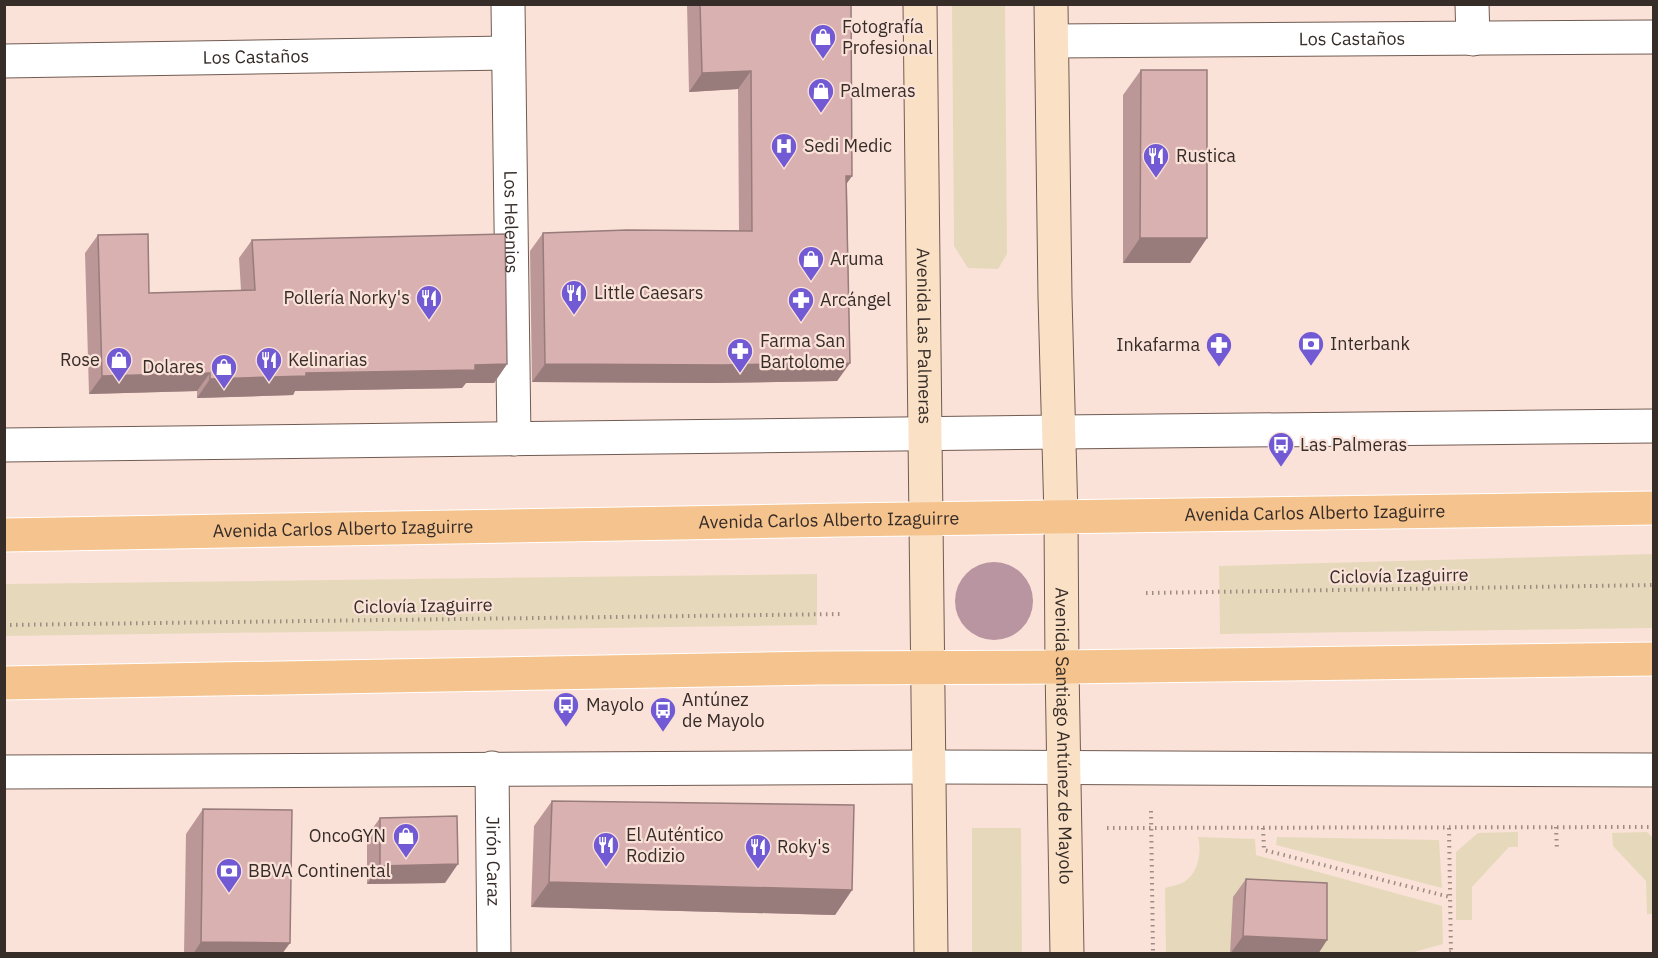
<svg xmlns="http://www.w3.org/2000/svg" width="1658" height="958" viewBox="0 0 1658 958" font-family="'IBM Plex Sans',sans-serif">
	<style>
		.green { fill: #e6d9bb }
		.water { fill: #b994a1 }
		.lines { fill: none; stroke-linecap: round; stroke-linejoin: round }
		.minor-casing { stroke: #705b53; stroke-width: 35 }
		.tertiary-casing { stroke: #705b53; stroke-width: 35 }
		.secondary-casing { stroke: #705b53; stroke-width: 35 }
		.primary-casing { stroke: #fff; stroke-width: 35 }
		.path { stroke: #9d8b84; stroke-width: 4; stroke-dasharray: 1.5 4.5; stroke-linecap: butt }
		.minor { stroke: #fff; stroke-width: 33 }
		.tertiary { stroke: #fff; stroke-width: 33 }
		.secondary { stroke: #fae1c6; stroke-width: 33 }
		.primary { stroke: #f5c38d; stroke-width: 33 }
		.wall { fill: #bb9897 }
		.shaded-wall { fill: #987c7b }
		.building { fill: #d9b1b0; stroke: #987c7b; stroke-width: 1.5 }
		.labels { text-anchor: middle; stroke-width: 4.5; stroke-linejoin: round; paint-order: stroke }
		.poi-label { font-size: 18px; fill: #362c28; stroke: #fbe2d8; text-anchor: start }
		.street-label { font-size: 18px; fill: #362c28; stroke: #fbe2d8 }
	</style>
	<rect width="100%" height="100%" fill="#fbe2d8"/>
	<g class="green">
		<polygon points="952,5 1005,5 1007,254 998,269 968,268 954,246"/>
		<polygon points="1653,554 1653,628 1220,634 1219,566"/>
		<polygon points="817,574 817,625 5,636 5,584"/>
		<polygon points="972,828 1021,828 1022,953 972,953"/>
		<polygon points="1518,832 1518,847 1509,847 1472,887 1472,920 1456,920 1456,852 1478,833"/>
		<polygon points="1647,832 1653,838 1653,914 1647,914 1646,881 1613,846 1612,833"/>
		<path d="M1198 837 1255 839 1256 855 1442 906 1443 944 1407 954 1166 953 1165 888C1171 886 1178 885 1184 882 1198 873 1202 853 1198 837Z"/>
		<polygon points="1277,837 1439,840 1442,888 1276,845"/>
	</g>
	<circle class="water" cx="994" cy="601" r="39"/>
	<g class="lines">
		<g class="minor-casing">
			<g id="minor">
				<path id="s1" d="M508 4 514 439"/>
				<polyline points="1472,4 1473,39"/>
				<path id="s2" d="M1052 41 1654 37"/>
				<path id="s3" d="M4 61 507 53"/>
				<path id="s4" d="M492 768 494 954"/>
			</g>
		</g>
		<g class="tertiary-casing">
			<g id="tertiary">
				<polyline points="4,445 1060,432 1654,426"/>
				<polyline points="4,772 929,767 1654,770"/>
			</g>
		</g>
		<g class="secondary-casing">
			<g id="secondary">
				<path id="s5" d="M920 4 931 954"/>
				<path id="s6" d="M1051 4 1055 297 1061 517 1062 667 1067 954"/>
			</g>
		</g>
		<g class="primary-casing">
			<g id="primary">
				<path id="s7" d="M4 535 841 520 1654 508"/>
				<polyline points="4,683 819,668 1062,667 1654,659"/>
			</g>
		</g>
		<g class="path">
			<polyline points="1146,593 1654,585"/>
			<polyline points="4,625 842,614"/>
			<polyline points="1151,811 1153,954"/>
			<polyline points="1556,827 1557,851"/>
			<polyline points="1107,828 1654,827"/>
			<polyline points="1263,828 1264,850 1450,897"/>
			<polyline points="1449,828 1451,954"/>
			<polyline points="1444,954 1451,952"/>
		</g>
		<use href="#minor" class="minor"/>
		<use href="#tertiary" class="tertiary"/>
		<use href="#secondary" class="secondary"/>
		<use href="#primary" class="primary"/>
	</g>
	<g class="wall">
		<polygon points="687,4 851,4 852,176 847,183 850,363 837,381 711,383 532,382 530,251 543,233 739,231 738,89 689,92"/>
		<polygon points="1141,70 1207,238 1190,263 1123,263 1123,95"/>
		<polygon points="98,235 149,293 241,290 239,258 252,240 507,364 494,383 466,383 462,388 295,391 293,395 197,398 197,391 89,394 85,253"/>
		<polygon points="552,801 852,890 835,915 531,907 534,826"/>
		<polygon points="203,809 282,954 184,954 186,834"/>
		<polygon points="380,818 445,883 367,884 367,836"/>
		<polygon points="1246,879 1327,940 1318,954 1230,954 1233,897"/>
	</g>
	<g class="shaded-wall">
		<polygon points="751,71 738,89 689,92 702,73"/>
		<polygon points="846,176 852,176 839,194"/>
		<polygon points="1140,238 1207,238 1190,263 1123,263"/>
		<polygon points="850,363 837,381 711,383 532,382 545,364"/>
		<polygon points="507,364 494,383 466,383 462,388 295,391 293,395 197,398 210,379 306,373 475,365"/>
		<polygon points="210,373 197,391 89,394 102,376"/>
		<polygon points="458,864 445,883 367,884 380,866"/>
		<polygon points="549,882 852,890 835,915 531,907"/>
		<polygon points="1243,936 1327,940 1318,954 1230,954"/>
		<polygon points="201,942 290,943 282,954 193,954"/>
	</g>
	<g class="building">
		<polygon points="700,4 851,4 852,176 846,176 850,363 723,365 545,364 543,233 627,230 752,231 751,71 702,73"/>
		<polygon points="1141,70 1207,70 1207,238 1140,238"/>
		<polygon points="148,234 149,293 255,290 252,240 505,234 507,364 475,365 475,370 306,373 306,376 210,379 210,373 102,376 98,235"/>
		<polygon points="552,801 854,805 852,890 549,882"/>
		<polygon points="203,809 292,810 290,943 201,942"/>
		<polygon points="457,816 458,864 380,866 380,818"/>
		<polygon points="1246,879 1327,883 1327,940 1243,936"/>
	</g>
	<defs>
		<g id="shop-pin" transform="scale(1.35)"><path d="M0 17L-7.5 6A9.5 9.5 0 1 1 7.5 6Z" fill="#715ad4" stroke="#fbe2d8"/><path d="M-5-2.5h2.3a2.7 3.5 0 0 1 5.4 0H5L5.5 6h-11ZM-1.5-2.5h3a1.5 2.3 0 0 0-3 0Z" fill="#fff"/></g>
		<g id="hospital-pin" transform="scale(1.35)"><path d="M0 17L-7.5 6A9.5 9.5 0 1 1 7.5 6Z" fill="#715ad4" stroke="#fbe2d8"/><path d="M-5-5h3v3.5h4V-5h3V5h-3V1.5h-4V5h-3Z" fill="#fff"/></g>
		<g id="restaurant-pin" transform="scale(1.35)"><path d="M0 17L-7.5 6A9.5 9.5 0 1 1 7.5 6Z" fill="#715ad4" stroke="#fbe2d8"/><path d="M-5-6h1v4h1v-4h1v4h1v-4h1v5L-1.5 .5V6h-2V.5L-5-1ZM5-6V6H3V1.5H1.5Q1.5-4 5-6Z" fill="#fff"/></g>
		<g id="pharmacy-pin" transform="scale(1.35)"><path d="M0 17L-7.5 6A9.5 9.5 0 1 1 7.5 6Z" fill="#715ad4" stroke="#fbe2d8"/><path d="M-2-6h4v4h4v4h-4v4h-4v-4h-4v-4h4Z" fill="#fff"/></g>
		<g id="bank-pin" transform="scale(1.35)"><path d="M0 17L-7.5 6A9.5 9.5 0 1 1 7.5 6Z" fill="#715ad4" stroke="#fbe2d8"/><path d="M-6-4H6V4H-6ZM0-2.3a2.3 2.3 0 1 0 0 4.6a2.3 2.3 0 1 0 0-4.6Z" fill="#fff"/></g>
		<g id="bus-pin" transform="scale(1.35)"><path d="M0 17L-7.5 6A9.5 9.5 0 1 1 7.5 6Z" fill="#715ad4" stroke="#fbe2d8"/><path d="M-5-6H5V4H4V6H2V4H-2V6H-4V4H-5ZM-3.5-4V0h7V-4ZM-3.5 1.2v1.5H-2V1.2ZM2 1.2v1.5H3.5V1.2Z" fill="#fff"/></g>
	</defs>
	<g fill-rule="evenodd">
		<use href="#shop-pin" x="823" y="37"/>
		<use href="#shop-pin" x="821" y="91"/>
		<use href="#hospital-pin" x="784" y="146"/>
		<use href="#restaurant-pin" x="1156" y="156"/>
		<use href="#shop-pin" x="811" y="259"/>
		<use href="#restaurant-pin" x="574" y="293"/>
		<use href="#restaurant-pin" x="429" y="298"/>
		<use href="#pharmacy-pin" x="801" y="300"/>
		<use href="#bank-pin" x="1311" y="344"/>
		<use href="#pharmacy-pin" x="1219" y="345"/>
		<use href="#pharmacy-pin" x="740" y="351"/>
		<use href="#shop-pin" x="119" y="360"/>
		<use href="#restaurant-pin" x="269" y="360"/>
		<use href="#shop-pin" x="224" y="367"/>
		<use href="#bus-pin" x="1281" y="445"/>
		<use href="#bus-pin" x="566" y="705"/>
		<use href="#bus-pin" x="663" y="710"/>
		<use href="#shop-pin" x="406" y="836"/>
		<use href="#restaurant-pin" x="606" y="845"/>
		<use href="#restaurant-pin" x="758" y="847"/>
		<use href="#bank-pin" x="229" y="871"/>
	</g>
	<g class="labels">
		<g class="poi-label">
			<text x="842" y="33">Fotografía<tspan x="842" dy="21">Profesional</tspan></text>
			<text x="840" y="97">Palmeras</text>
			<text x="804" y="152">Sedi Medic</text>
			<text x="1176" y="162">Rustica</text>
			<text x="830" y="265">Aruma</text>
			<text x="594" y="299">Little Caesars</text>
			<text x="410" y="304" text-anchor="end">Pollería Norky's</text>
			<text x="820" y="306">Arcángel</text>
			<text x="760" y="347">Farma San<tspan x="760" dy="21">Bartolome</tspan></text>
			<text x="1330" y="350">Interbank</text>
			<text x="1200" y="351" text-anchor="end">Inkafarma</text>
			<text x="100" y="366" text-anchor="end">Rose</text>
			<text x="288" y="366">Kelinarias</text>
			<text x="204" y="373" text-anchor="end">Dolares</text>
			<text x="1300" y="451">Las Palmeras</text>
			<text x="682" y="706">Antúnez<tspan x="682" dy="21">de Mayolo</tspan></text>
			<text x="586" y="711">Mayolo</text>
			<text x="626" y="841">El Auténtico<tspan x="626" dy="21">Rodizio</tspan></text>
			<text x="386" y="842" text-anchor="end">OncoGYN</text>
			<text x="777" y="853">Roky's</text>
			<text x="248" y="877">BBVA Continental</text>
		</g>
		<g class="street-label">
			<text dy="6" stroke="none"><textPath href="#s2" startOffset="300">Los Castaños</textPath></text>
			<text dy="6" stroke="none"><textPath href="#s3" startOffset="252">Los Castaños</textPath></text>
			<text dy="6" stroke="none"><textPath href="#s1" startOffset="218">Los Helenios</textPath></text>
			<text dy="6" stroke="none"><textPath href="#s5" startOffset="332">Avenida Las Palmeras</textPath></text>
			<text dy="6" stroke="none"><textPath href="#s7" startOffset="1311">Avenida Carlos Alberto Izaguirre</textPath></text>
			<text dy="6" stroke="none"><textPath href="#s7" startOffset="825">Avenida Carlos Alberto Izaguirre</textPath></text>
			<text dy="6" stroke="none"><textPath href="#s7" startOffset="339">Avenida Carlos Alberto Izaguirre</textPath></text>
			<text transform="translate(1399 576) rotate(-1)" y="6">Ciclovía Izaguirre</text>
			<text transform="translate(423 606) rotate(-1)" y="6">Ciclovía Izaguirre</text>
			<text dy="6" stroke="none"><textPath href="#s6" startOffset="732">Avenida Santiago Antúnez de Mayolo</textPath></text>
			<text dy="6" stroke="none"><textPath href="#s4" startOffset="93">Jirón Caraz</textPath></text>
		</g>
	</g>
	<rect width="1658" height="958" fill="none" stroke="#362c28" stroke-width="12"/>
</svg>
